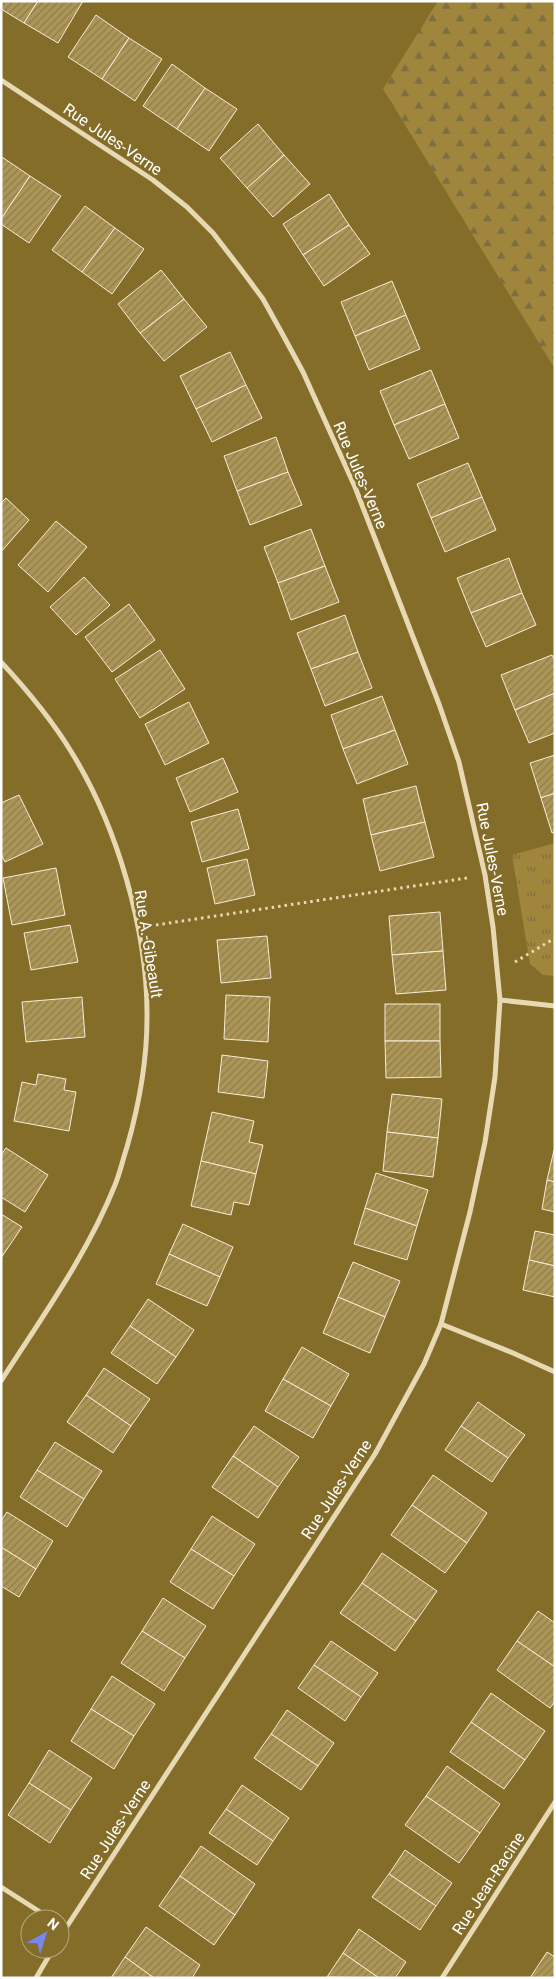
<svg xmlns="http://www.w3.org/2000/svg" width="556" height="1979" viewBox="0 0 556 1979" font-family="Roboto,sans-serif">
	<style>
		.forest { fill: url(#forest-firs) }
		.park { fill: url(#park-tufts) }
		.building { fill: url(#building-hatch); stroke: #f6edd6 }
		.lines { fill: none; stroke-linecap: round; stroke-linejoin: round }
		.path { stroke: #e7d9b3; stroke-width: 3; stroke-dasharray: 2.5 4; stroke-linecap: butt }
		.minor { stroke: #e7d9b3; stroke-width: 5 }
		.labels { text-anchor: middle; stroke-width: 5; stroke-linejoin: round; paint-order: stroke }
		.street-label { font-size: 16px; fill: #fff; stroke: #846c29 }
	</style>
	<defs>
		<pattern id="forest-firs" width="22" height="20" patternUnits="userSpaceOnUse" patternTransform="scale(1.25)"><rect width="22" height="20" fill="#a0863d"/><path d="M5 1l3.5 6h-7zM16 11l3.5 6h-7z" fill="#7e6f43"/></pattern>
		<pattern id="park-tufts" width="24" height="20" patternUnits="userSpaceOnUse" patternTransform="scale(1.25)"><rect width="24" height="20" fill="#a0863d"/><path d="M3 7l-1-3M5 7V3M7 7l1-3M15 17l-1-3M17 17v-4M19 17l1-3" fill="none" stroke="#7e6f43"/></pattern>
		<pattern id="building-hatch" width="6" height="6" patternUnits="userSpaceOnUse" patternTransform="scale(1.25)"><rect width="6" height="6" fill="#ad9655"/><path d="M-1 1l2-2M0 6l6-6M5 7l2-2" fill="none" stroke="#8b7c52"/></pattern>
	</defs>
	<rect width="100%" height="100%" fill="#846c29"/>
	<polygon class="forest" points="438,1 555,1 555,369 383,89"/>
	<polygon class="park" points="555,843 555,976 543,975 530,964 512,855"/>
	<g class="building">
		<polygon points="1,1 38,1 24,23 1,9"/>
		<polygon points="38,1 83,1 58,43 24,23"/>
		<polygon points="96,15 129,38 102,79 68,57"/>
		<polygon points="129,38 162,59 135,101 102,79"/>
		<polygon points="172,64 205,88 177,129 143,106"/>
		<polygon points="205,88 237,109 209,151 177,129"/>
		<polygon points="258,124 284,155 247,188 220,158"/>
		<polygon points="284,155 310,184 273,217 247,188"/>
		<polygon points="2,157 30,176 1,219 1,157"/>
		<polygon points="30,176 61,196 29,243 1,224 1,219"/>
		<polygon points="329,194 349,225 303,255 283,224"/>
		<polygon points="85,206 115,228 82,272 52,250"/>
		<polygon points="349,225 370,254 324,286 303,255"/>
		<polygon points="115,228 144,249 112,294 82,272"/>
		<polygon points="161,270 184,299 140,333 118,304"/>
		<polygon points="392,281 406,315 355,336 341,302"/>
		<polygon points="184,299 207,327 164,361 140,333"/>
		<polygon points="406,315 420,349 369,370 355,336"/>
		<polygon points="230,352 246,385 196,409 180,376"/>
		<polygon points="431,370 445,404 394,425 380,391"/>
		<polygon points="246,385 262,418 212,442 196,409"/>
		<polygon points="445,404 459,438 409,459 394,425"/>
		<polygon points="276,437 288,472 237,491 224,456"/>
		<polygon points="468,463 482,497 431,518 417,484"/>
		<polygon points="288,472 302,505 250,525 237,491"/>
		<polygon points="482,497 496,530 445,552 431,518"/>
		<polygon points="6,498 29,520 1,552 1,503"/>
		<polygon points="56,521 87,547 48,592 18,565"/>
		<polygon points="311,529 325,566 278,583 264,547"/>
		<polygon points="509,558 522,593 471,613 457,578"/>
		<polygon points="325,566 339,602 291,620 278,583"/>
		<polygon points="84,577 110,605 76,635 50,607"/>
		<polygon points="522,593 536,625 486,647 471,613"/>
		<polygon points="129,604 155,640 112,672 85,637"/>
		<polygon points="345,615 358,652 311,669 297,633"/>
		<polygon points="160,650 185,689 140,718 115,679"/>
		<polygon points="358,652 372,688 325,706 311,669"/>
		<polygon points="552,655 555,661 555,693 515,710 501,675"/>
		<polygon points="555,693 555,733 529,743 515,710"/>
		<polygon points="382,696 395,730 343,749 331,715"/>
		<polygon points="189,702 209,743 165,765 145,724"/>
		<polygon points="395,730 408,764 357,784 343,749"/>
		<polygon points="555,755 555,793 541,798 530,763"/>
		<polygon points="223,758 238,792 190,812 176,778"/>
		<polygon points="416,786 425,822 371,835 363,799"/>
		<polygon points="555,793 555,832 552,833 541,798"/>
		<polygon points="19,795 43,844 5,862 1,854 1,803"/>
		<polygon points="238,809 249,849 202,862 191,822"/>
		<polygon points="425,822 434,857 380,871 371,835"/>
		<polygon points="247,859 255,895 215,904 207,868"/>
		<polygon points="56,868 65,915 12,925 3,878"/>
		<polygon points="440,912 443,951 392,955 389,916"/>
		<polygon points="70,925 78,962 31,970 24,933"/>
		<polygon points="267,936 271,978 221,983 217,940"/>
		<polygon points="443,951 446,990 396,994 392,955"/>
		<polygon points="226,995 270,997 268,1042 224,1039"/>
		<polygon points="82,997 85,1037 26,1042 22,1002"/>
		<rect x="385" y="1004" width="55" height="37"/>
		<polygon points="385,1041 440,1041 441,1077 386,1078"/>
		<polygon points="222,1055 268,1061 264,1098 218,1092"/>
		<polygon points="38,1074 66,1079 64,1090 76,1092 69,1131 14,1121 22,1082 36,1085"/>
		<polygon points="392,1094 442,1099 438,1138 387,1132"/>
		<polygon points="212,1112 254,1121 249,1142 263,1145 256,1174 201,1161"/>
		<polygon points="387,1132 438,1138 433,1177 383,1171"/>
		<polygon points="6,1148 48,1175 25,1212 1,1197 1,1155"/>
		<polygon points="554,1150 555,1151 555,1182 547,1180"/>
		<polygon points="201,1161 256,1174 249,1205 234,1202 231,1215 191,1206"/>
		<polygon points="376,1173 428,1190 417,1226 365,1208"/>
		<polygon points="547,1180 555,1182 555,1212 542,1209"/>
		<polygon points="365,1208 417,1226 407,1260 354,1244"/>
		<polygon points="1,1214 22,1227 1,1258"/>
		<polygon points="183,1224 233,1247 220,1277 169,1254"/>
		<polygon points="535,1231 555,1235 555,1266 529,1260"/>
		<polygon points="169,1254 220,1277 207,1306 156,1284"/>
		<polygon points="529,1260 555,1266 555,1297 523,1290"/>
		<polygon points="353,1262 400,1281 385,1317 338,1297"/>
		<polygon points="338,1297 385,1317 370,1353 323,1333"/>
		<polygon points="148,1299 194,1330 176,1357 130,1326"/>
		<polygon points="130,1326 176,1357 157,1384 111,1353"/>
		<polygon points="302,1347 349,1374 331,1406 283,1379"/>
		<polygon points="104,1368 150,1399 131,1426 86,1395"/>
		<polygon points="283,1379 331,1406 313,1438 265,1411"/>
		<polygon points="86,1395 131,1426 113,1453 67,1422"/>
		<polygon points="478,1402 525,1435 508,1458 461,1426"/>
		<polygon points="254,1426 299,1457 278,1487 233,1456"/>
		<polygon points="461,1426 508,1458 492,1482 445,1450"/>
		<polygon points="55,1442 102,1471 84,1499 37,1470"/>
		<polygon points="233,1456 278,1487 258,1518 212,1487"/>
		<polygon points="37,1470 84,1499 67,1527 20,1497"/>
		<polygon points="433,1475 487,1513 467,1543 412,1505"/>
		<polygon points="412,1505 467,1543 445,1573 391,1535"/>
		<polygon points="7,1512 53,1541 36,1569 1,1547 1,1521"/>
		<polygon points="212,1516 255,1544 234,1576 191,1549"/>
		<polygon points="1,1547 36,1569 19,1597 1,1586"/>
		<polygon points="191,1549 234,1576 213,1609 170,1582"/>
		<polygon points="382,1553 437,1591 416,1621 362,1583"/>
		<polygon points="362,1583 416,1621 395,1651 340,1613"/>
		<polygon points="163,1598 206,1626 185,1658 142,1631"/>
		<polygon points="538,1611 555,1623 555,1667 517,1641"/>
		<polygon points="142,1631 185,1658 164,1691 121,1663"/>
		<polygon points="331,1641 378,1673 361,1697 314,1665"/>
		<polygon points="517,1641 555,1667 555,1701 550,1708 497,1670"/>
		<polygon points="314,1665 361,1697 345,1721 298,1688"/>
		<polygon points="112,1676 155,1704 134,1736 91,1709"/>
		<polygon points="491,1693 545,1731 525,1760 471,1722"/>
		<polygon points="91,1709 134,1736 114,1769 71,1741"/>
		<polygon points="287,1710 334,1743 318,1766 271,1734"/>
		<polygon points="471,1722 525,1760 504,1789 450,1752"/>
		<polygon points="271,1734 318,1766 301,1790 254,1758"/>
		<polygon points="49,1750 92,1778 71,1810 29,1783"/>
		<polygon points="447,1766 500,1804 480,1833 426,1796"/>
		<polygon points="29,1783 71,1810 50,1843 8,1815"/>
		<polygon points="242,1785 289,1818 273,1841 226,1809"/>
		<polygon points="426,1796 480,1833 459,1863 405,1825"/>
		<polygon points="226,1809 273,1841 257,1865 209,1833"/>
		<polygon points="201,1846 255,1884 235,1915 180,1876"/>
		<polygon points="405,1850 452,1883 436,1906 389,1874"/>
		<polygon points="389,1874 436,1906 420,1930 372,1897"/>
		<polygon points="180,1876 235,1915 214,1945 159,1906"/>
		<polygon points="146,1927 200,1965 192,1978 154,1978 125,1957"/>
		<polygon points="359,1929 406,1962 395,1978 379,1978 343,1953"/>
		<polygon points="547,1952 555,1957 555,1978 530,1978"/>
		<polygon points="343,1953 379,1978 327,1977"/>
		<polygon points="125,1957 154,1978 111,1978"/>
	</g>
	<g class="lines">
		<g class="path">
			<polyline points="156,925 467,878"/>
			<polyline points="515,962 555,938"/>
		</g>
		<g class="minor">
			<polyline points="1,80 153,180 187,207 213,233 240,268 263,299 283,335 303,372 355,487 439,704 459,762 485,875 493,927 500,1000 495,1077 485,1142 470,1212 441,1324 424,1364 375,1454 60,1937"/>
			<path d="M1 662C27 690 52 720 72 753 117 826 148 931 147 1018 147 1061 139 1105 127 1147 123 1159 120 1173 115 1185 87 1255 42 1317 1 1381"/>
			<polyline points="500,1000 555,1006"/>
			<polyline points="441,1324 513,1353 555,1372"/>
			<polyline points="1,1887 51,1919"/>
			<polyline points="36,1978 53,1949"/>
			<polyline points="442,1978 555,1802"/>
		</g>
	</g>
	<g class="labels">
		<g class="street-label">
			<text transform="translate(113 139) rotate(34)" y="6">Rue Jules-Verne</text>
			<text transform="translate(361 475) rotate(67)" y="6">Rue Jules-Verne</text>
			<text transform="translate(493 859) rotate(79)" y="6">Rue Jules-Verne</text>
			<text transform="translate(149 944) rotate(81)" y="6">Rue A.-Gibeault</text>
			<text transform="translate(336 1489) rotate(-57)" y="6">Rue Jules-Verne</text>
			<text transform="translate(115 1829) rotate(-57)" y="6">Rue Jules-Verne</text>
			<text transform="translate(488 1883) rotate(-57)" y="6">Rue Jean-Racine</text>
		</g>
	</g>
	<rect width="556" height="1979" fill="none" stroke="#ffffff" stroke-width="5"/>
	<g transform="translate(45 1934) rotate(39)"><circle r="24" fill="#846c29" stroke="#b5a77f"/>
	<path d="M0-4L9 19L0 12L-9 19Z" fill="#7986ee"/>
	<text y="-8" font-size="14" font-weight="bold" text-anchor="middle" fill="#ffffff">N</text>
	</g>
</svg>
